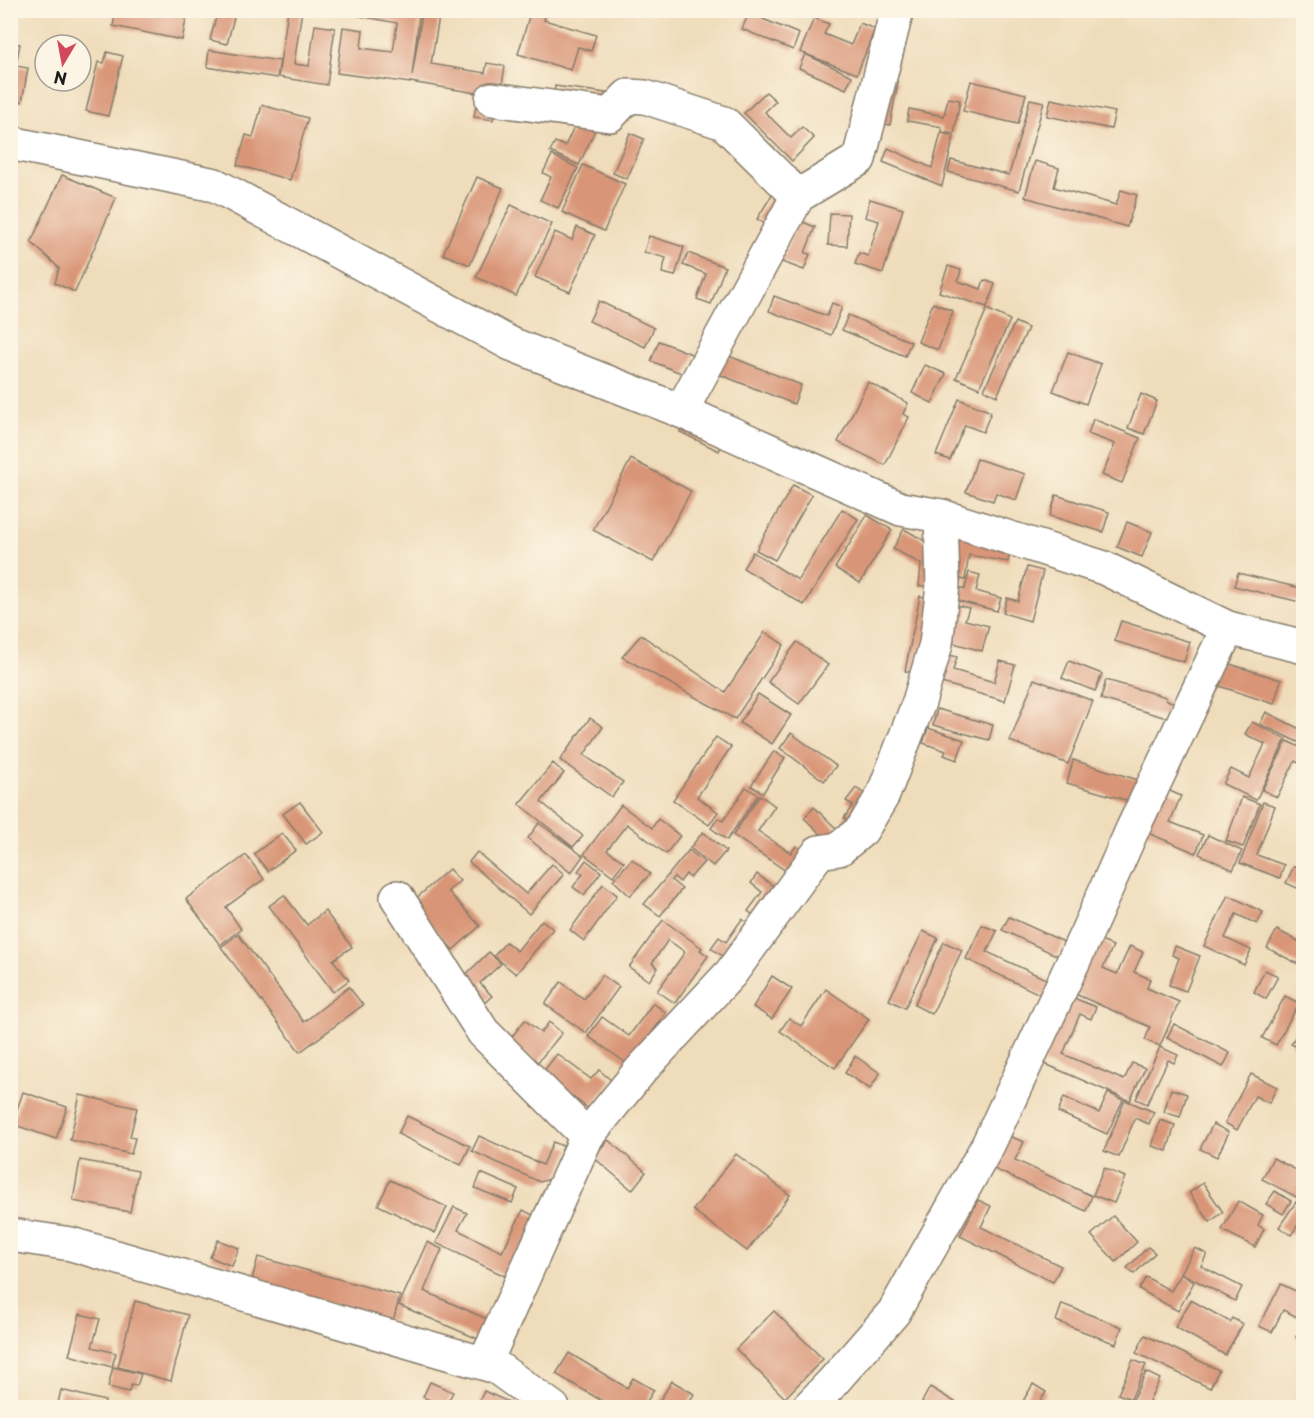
<svg xmlns="http://www.w3.org/2000/svg" width="1314" height="1418" viewBox="0 0 1314 1418" font-family="'Playpen Sans',sans-serif">
	<style>
		.building { fill: #d99577 }
		.lines { fill: none; stroke-linecap: round; stroke-linejoin: round }
		.minor-casing { stroke: #867c6b; stroke-width: 36 }
		.minor { stroke: #fff; stroke-width: 33 }
	</style>
	<rect width="100%" height="100%" fill="#fcf5e5"/>
	<filter id="ink" filterUnits="userSpaceOnUse"><feTurbulence type="fractalNoise" baseFrequency=".0167" numOctaves="2"/><feDisplacementMap in="SourceGraphic" scale="12" xChannelSelector="R" yChannelSelector="G"/><feConvolveMatrix kernelMatrix="1 2 1 2 8 2 1 2 1" color-interpolation-filters="sRGB"/></filter>
	<filter id="wash" filterUnits="userSpaceOnUse"><feTurbulence type="fractalNoise" baseFrequency=".008" numOctaves="4" result="noise"/><feDisplacementMap in="SourceGraphic" scale="24" xChannelSelector="R" yChannelSelector="G"/><feGaussianBlur stdDeviation="1.35" result="paint"/><feColorMatrix in="noise" values="0 0 0 0 0 0 0 0 0 0 0 0 0 0 0 0 0 1.4 0 .05"/><feComposite in="paint" operator="in"/></filter>
	<g filter="url(#wash)">
		<rect width="100%" height="100%" fill="#efdcba"/>
		<g id="blocks">
			<g class="building">
				<polygon points="116,10 188,10 182,40 113,26"/>
				<polygon points="218,10 236,10 227,44 210,40"/>
				<polygon points="288,10 302,10 294,64 309,66 315,25 335,28 327,85 278,77"/>
				<polygon points="344,10 420,10 412,76 422,14 439,17 431,64 485,73 487,63 505,66 500,97 410,82 410,83 337,73 343,27 363,30 361,48 393,52 397,23 344,13"/>
				<polygon points="531,10 547,10 544,20 596,35 591,51 578,47 571,70 518,54"/>
				<polygon points="750,10 767,10 763,19 799,34 793,50 742,29"/>
				<polygon points="814,18 829,24 824,34 851,45 860,23 875,29 857,74 800,52"/>
				<polygon points="10,43 20,44 16,66 28,68 22,102 10,100"/>
				<polygon points="209,50 280,61 277,78 207,67"/>
				<polygon points="107,52 123,56 108,116 86,111 98,62 104,63"/>
				<polygon points="805,54 852,76 846,89 799,68"/>
				<polygon points="885,80 898,82 890,125 878,123"/>
				<polygon points="971,81 1026,94 1018,124 963,111"/>
				<polygon points="555,86 613,94 610,109 553,101"/>
				<polygon points="766,92 776,101 765,112 791,138 802,127 814,138 792,161 744,113"/>
				<polygon points="948,98 960,100 954,134 942,132 942,127 907,121 909,109 944,116"/>
				<polygon points="477,99 494,114 493,120 474,117"/>
				<polygon points="1030,99 1044,102 1019,191 948,172 951,160 1009,175"/>
				<polygon points="1051,99 1115,112 1111,129 1047,116"/>
				<polygon points="262,105 308,118 290,180 237,165 246,135 253,137"/>
				<polygon points="579,116 598,124 579,165 550,152 555,142 565,146"/>
				<polygon points="630,133 644,139 627,179 613,173"/>
				<polygon points="941,133 954,136 942,186 883,162 888,148 932,168"/>
				<polygon points="552,155 578,168 558,208 540,200 551,177 543,173"/>
				<polygon points="1035,161 1059,168 1054,187 1116,205 1121,190 1137,195 1127,227 1025,197"/>
				<polygon points="583,165 625,184 604,231 562,212"/>
				<polygon points="62,175 116,198 75,292 55,283 59,268 31,242"/>
				<polygon points="477,177 503,188 470,265 443,254"/>
				<polygon points="773,193 785,201 769,226 757,219"/>
				<polygon points="870,199 903,209 883,273 855,264 859,253 868,256 879,221 865,217"/>
				<polygon points="511,205 552,224 516,296 476,277"/>
				<polygon points="830,213 849,214 847,246 828,245"/>
				<polygon points="798,220 815,227 805,253 810,254 804,270 782,262"/>
				<polygon points="577,227 595,235 570,292 535,277 555,232 572,240"/>
				<polygon points="649,236 684,247 675,276 662,273 666,258 644,252"/>
				<polygon points="688,253 725,267 711,304 697,299 706,274 683,265"/>
				<polygon points="948,266 961,270 958,281 981,289 984,280 995,284 987,307 939,292"/>
				<polygon points="774,296 827,316 832,303 842,307 831,335 769,311"/>
				<polygon points="599,301 654,328 645,347 589,321"/>
				<polygon points="933,303 953,311 938,350 918,342"/>
				<polygon points="987,309 1010,320 979,388 956,378"/>
				<polygon points="848,315 911,342 905,356 842,330"/>
				<polygon points="1015,322 1028,328 997,396 984,390"/>
				<polygon points="659,341 694,355 686,375 651,361"/>
				<polygon points="1068,352 1101,364 1086,404 1053,391"/>
				<polygon points="724,354 801,385 794,404 716,373"/>
				<polygon points="925,365 946,374 932,403 912,393"/>
				<polygon points="868,382 908,403 903,414 909,417 885,465 838,442"/>
				<polygon points="1141,394 1157,401 1144,434 1128,428"/>
				<polygon points="959,399 991,412 983,432 965,425 950,460 936,455"/>
				<polygon points="687,417 726,436 719,451 680,432"/>
				<polygon points="1093,419 1140,438 1122,483 1102,475 1115,444 1088,434"/>
				<polygon points="631,459 691,491 653,562 593,530"/>
				<polygon points="977,459 1025,474 1016,500 996,493 993,501 966,492"/>
				<polygon points="793,485 812,495 775,560 756,550"/>
				<polygon points="1056,495 1109,512 1103,532 1050,516"/>
				<polygon points="842,509 858,519 804,605 743,568 753,552 798,580"/>
				<polygon points="867,515 892,530 860,583 835,568"/>
				<polygon points="1127,522 1152,532 1142,557 1117,547"/>
				<polygon points="904,529 932,545 941,586 919,586 921,564 893,549"/>
				<polygon points="952,532 1011,543 1008,562 969,555 965,580 943,575"/>
				<polygon points="1027,567 1043,571 1030,621 1003,613 1007,598 1018,601"/>
				<polygon points="969,572 980,575 976,591 1001,598 997,611 948,598 951,585 965,589"/>
				<polygon points="1238,573 1304,589 1304,603 1234,586"/>
				<polygon points="920,596 934,599 920,674 905,671"/>
				<polygon points="952,604 969,608 965,620 989,626 982,651 943,640"/>
				<polygon points="1121,621 1190,642 1184,662 1114,641"/>
				<polygon points="765,632 784,645 735,719 622,657 641,635 725,692"/>
				<polygon points="797,642 828,665 799,704 768,682"/>
				<polygon points="946,654 957,657 953,670 994,682 1000,661 1015,665 1005,701 938,682"/>
				<polygon points="1217,660 1281,680 1274,704 1210,683"/>
				<polygon points="1069,661 1102,674 1095,691 1062,678"/>
				<polygon points="1034,679 1093,701 1068,764 1010,741"/>
				<polygon points="1106,680 1166,697 1166,700 1178,704 1174,720 1101,699"/>
				<polygon points="758,694 791,715 772,744 740,723"/>
				<polygon points="937,709 993,725 989,740 933,725"/>
				<polygon points="1266,712 1304,731 1304,745 1260,724"/>
				<polygon points="590,718 603,727 584,755 623,782 612,797 560,760"/>
				<polygon points="1252,722 1286,739 1256,800 1223,784 1231,769 1249,778 1265,744 1245,734"/>
				<polygon points="928,728 964,740 957,760 944,755 946,751 923,743"/>
				<polygon points="791,733 836,766 824,781 780,748"/>
				<polygon points="716,737 731,747 697,797 718,812 709,825 673,800"/>
				<polygon points="1287,741 1304,749 1304,766 1295,761 1277,797 1262,790"/>
				<polygon points="774,751 785,758 763,793 751,786"/>
				<polygon points="1073,760 1145,782 1139,804 1067,783"/>
				<polygon points="553,763 564,773 541,802 583,836 573,847 519,804"/>
				<polygon points="746,787 758,795 727,840 711,828 718,818 723,821"/>
				<polygon points="1161,787 1181,796 1170,822 1203,835 1196,853 1143,831"/>
				<polygon points="856,788 876,802 858,828 844,818 853,805 846,801"/>
				<polygon points="760,795 775,806 758,831 791,853 796,846 810,856 795,877 733,835"/>
				<polygon points="1242,797 1260,804 1243,847 1226,841"/>
				<polygon points="300,802 323,832 306,844 283,814"/>
				<polygon points="1263,802 1275,806 1257,855 1284,865 1280,878 1240,863"/>
				<polygon points="621,805 652,828 658,819 680,836 666,854 627,824 607,850 624,862 613,876 584,854"/>
				<polygon points="814,807 843,835 833,846 804,818"/>
				<polygon points="539,823 583,856 571,873 528,838"/>
				<polygon points="703,832 726,851 713,866 690,848"/>
				<polygon points="282,833 296,850 268,871 254,854"/>
				<polygon points="1208,835 1242,851 1233,870 1199,854"/>
				<polygon points="689,850 704,862 690,878 686,874 680,882 674,877 671,880 682,889 660,916 644,904"/>
				<polygon points="477,852 526,894 552,864 564,874 529,914 469,862"/>
				<polygon points="246,855 264,879 226,907 241,929 220,945 186,899"/>
				<polygon points="632,859 650,874 630,896 613,880"/>
				<polygon points="586,860 601,872 584,895 573,887 583,874 578,871"/>
				<polygon points="1294,866 1304,870 1304,891 1286,883"/>
				<polygon points="449,869 460,881 448,891 480,926 453,950 411,903"/>
				<polygon points="757,874 780,891 758,919 748,911 762,892 751,883"/>
				<polygon points="603,884 617,895 584,941 570,930"/>
				<polygon points="284,895 307,925 325,911 352,947 333,960 349,980 333,992 269,906"/>
				<polygon points="1228,895 1263,912 1257,924 1236,914 1225,938 1251,950 1244,965 1204,946"/>
				<polygon points="1009,917 1064,942 1058,956 1002,930"/>
				<polygon points="742,919 754,927 730,961 711,948 719,937 726,942"/>
				<polygon points="542,920 553,929 516,974 494,956 506,942 517,951"/>
				<polygon points="663,920 702,948 700,950 708,956 675,1003 657,991 685,952 668,940 652,963 658,968 649,981 629,967"/>
				<polygon points="982,925 997,931 987,952 1048,980 1050,999 966,959"/>
				<polygon points="1277,930 1304,944 1304,967 1267,948"/>
				<polygon points="923,931 938,938 905,1008 889,1000"/>
				<polygon points="238,934 304,1022 349,987 363,1005 300,1052 221,947"/>
				<polygon points="1096,939 1113,946 1103,968 1117,974 1130,946 1143,952 1134,972 1150,979 1147,988 1179,1002 1160,1046 1145,1040 1150,1027 1073,993"/>
				<polygon points="944,942 962,950 932,1014 914,1005"/>
				<polygon points="1175,946 1200,956 1186,991 1169,985 1179,958 1172,955"/>
				<polygon points="489,952 501,964 480,983 492,996 480,1007 457,983"/>
				<polygon points="1265,970 1278,976 1266,999 1254,992"/>
				<polygon points="602,975 619,987 586,1033 545,1004 561,982 584,999"/>
				<polygon points="772,976 792,989 772,1019 753,1007"/>
				<polygon points="826,989 869,1019 835,1068 780,1031 789,1018 801,1026"/>
				<polygon points="1285,996 1299,1003 1276,1045 1262,1038"/>
				<polygon points="1071,997 1096,1007 1091,1019 1080,1014 1063,1054 1124,1080 1132,1063 1145,1068 1130,1101 1043,1063"/>
				<polygon points="653,1003 666,1013 629,1065 588,1036 602,1017 629,1036"/>
				<polygon points="525,1020 541,1033 549,1022 562,1033 537,1063 509,1040"/>
				<polygon points="1304,1022 1304,1051 1291,1044"/>
				<polygon points="1174,1024 1230,1053 1223,1067 1167,1038"/>
				<polygon points="1160,1047 1178,1055 1174,1063 1168,1060 1147,1104 1136,1099"/>
				<polygon points="557,1054 591,1079 599,1070 611,1080 589,1109 542,1073"/>
				<polygon points="855,1056 880,1073 870,1089 845,1073"/>
				<polygon points="1251,1074 1277,1087 1269,1103 1255,1096 1237,1130 1225,1123"/>
				<polygon points="1171,1089 1187,1094 1180,1117 1164,1112"/>
				<polygon points="23,1092 67,1107 56,1139 12,1124"/>
				<polygon points="1108,1093 1123,1100 1107,1134 1058,1112 1064,1097 1099,1113"/>
				<polygon points="80,1095 137,1108 130,1137 135,1138 131,1154 70,1140"/>
				<polygon points="1125,1100 1154,1112 1149,1124 1135,1118 1119,1157 1104,1151"/>
				<polygon points="407,1116 470,1146 461,1165 398,1134"/>
				<polygon points="1160,1120 1175,1125 1167,1151 1152,1146"/>
				<polygon points="1213,1124 1229,1132 1217,1157 1200,1149"/>
				<polygon points="479,1136 543,1165 553,1142 570,1149 557,1177 540,1182 472,1151"/>
				<polygon points="1009,1136 1024,1142 1015,1160 1092,1196 1086,1211 994,1169"/>
				<polygon points="608,1140 646,1172 632,1190 593,1157"/>
				<polygon points="736,1154 790,1195 747,1251 693,1210"/>
				<polygon points="1273,1158 1304,1174 1304,1201 1262,1179"/>
				<polygon points="80,1160 138,1171 130,1212 73,1201"/>
				<polygon points="1104,1168 1125,1177 1114,1203 1093,1195"/>
				<polygon points="481,1173 518,1189 512,1203 475,1188"/>
				<polygon points="390,1180 447,1207 435,1233 378,1205"/>
				<polygon points="1203,1183 1223,1212 1210,1222 1189,1193"/>
				<polygon points="1275,1191 1291,1201 1283,1214 1266,1204"/>
				<polygon points="978,1200 991,1206 981,1227 1061,1266 1053,1282 960,1236"/>
				<polygon points="1238,1201 1263,1215 1258,1225 1264,1229 1255,1247 1222,1230"/>
				<polygon points="1296,1202 1304,1207 1304,1229 1298,1225 1291,1235 1279,1227"/>
				<polygon points="454,1207 467,1213 458,1230 502,1252 523,1210 539,1218 509,1278 436,1243"/>
				<polygon points="1113,1216 1137,1242 1116,1262 1091,1235"/>
				<polygon points="218,1240 239,1248 232,1266 210,1257"/>
				<polygon points="427,1242 442,1249 424,1291 487,1319 478,1339 399,1305"/>
				<polygon points="1148,1247 1155,1253 1134,1274 1127,1268"/>
				<polygon points="1195,1248 1207,1254 1201,1266 1242,1287 1235,1301 1181,1273"/>
				<polygon points="258,1257 400,1296 393,1321 251,1283"/>
				<polygon points="1181,1274 1194,1282 1178,1311 1139,1289 1146,1277 1171,1291"/>
				<polygon points="1281,1284 1304,1295 1304,1304 1297,1317 1283,1310 1272,1332 1259,1326"/>
				<polygon points="1191,1300 1230,1322 1232,1318 1243,1324 1225,1355 1175,1327"/>
				<polygon points="135,1301 188,1315 171,1381 118,1367"/>
				<polygon points="1062,1304 1122,1327 1116,1344 1056,1321"/>
				<polygon points="774,1311 823,1359 785,1398 736,1349"/>
				<polygon points="80,1314 100,1319 92,1347 116,1353 112,1367 69,1355"/>
				<polygon points="1304,1323 1304,1342 1296,1337"/>
				<polygon points="1145,1335 1219,1370 1210,1388 1136,1353"/>
				<polygon points="569,1353 627,1388 633,1378 654,1390 643,1408 614,1408 556,1374"/>
				<polygon points="1133,1360 1146,1365 1131,1399 1118,1394"/>
				<polygon points="113,1367 141,1374 137,1386 131,1385 129,1392 108,1387"/>
				<polygon points="1146,1372 1160,1379 1149,1401 1162,1408 1129,1408"/>
				<polygon points="672,1381 694,1394 686,1408 655,1408"/>
				<polygon points="430,1382 453,1392 445,1407 423,1397"/>
				<polygon points="1033,1384 1046,1392 1036,1408 1019,1408"/>
				<polygon points="930,1387 965,1408 931,1408 922,1402"/>
				<polygon points="61,1390 105,1401 104,1408 57,1408"/>
				<polygon points="484,1391 522,1408 492,1408 479,1402"/>
			</g>
		</g>
	</g>
	<g filter="url(#ink)">
		<use href="#blocks" fill-opacity="0" stroke="#867c6b" stroke-width="1.5"/>
		<g class="lines">
			<g class="minor-casing">
				<g id="minor">
					<polyline points="492,99 610,115 628,96 645,97 724,123 798,196"/>
					<polyline points="10,143 215,185 511,344 681,411 901,509 941,516 1104,568 1228,628 1304,647"/>
					<polyline points="681,411 798,196 859,159 897,10"/>
					<polyline points="397,897 483,1032 587,1136"/>
					<polyline points="10,1235 71,1244 496,1367 553,1408"/>
					<polyline points="485,1363 587,1136 641,1070 731,973 819,852 839,849 862,830 883,795 919,702 936,644 943,585 941,516"/>
					<polyline points="808,1408 831,1384 894,1312 988,1145 1088,930 1133,828 1228,628"/>
				</g>
			</g>
			<use href="#minor" class="minor"/>
		</g>
	</g>
	<rect width="1314" height="1418" fill="none" stroke="#fcf5e5" stroke-width="36"/>
	<g transform="translate(63 63) rotate(190)"><circle r="28" fill="#fcf5e5" stroke="#a29e95" stroke-width="1.5"/>
	<path d="M0-4.5L10 22L0 15L-10 22Z" fill="#d1495b"/>
	<text y="-9" font-size="16" font-weight="bold" text-anchor="middle" fill="#1c1c1c">N</text>
	</g>
</svg>
